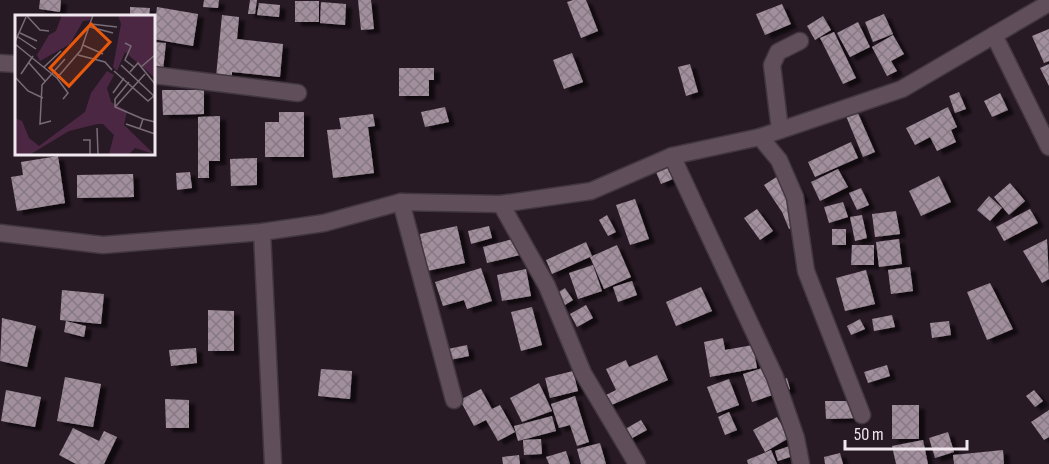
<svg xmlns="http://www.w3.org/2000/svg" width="1049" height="464" viewBox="0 0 1049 464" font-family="'Sofia Sans Condensed',sans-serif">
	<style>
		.building { fill: url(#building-cross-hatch); filter: url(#shadow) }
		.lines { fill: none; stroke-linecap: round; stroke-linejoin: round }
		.minor-casing { stroke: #423740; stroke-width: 19 }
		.minor { stroke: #604f5b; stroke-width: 16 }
		.inset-road { fill: none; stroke: #786c76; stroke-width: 1.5 }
		.view { fill: #e8590c; fill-opacity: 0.15; stroke: #e8590c; stroke-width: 3 }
		.inset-edge { fill: none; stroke: #f1e7ef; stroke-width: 3 }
	</style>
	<defs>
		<pattern id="building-cross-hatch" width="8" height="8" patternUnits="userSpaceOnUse" patternTransform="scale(1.5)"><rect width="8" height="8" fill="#a28f9d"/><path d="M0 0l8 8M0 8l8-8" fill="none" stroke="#877984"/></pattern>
		<filter id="shadow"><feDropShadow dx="6" dy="4" stdDeviation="1.5" flood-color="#0009"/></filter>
	</defs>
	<rect width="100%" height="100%" fill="#281a25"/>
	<g class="building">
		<polygon points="40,0 61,0 60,12 39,9"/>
		<polygon points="204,0 219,0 218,8 203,7"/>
		<polygon points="250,0 257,0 255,14 248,14"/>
		<polygon points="358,0 371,0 374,29 361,30"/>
		<polygon points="573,0 586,0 598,31 581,38 567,2"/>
		<rect x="295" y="1" width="24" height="21"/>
		<polygon points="321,2 346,4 345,25 320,23"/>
		<polygon points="259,3 280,5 279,17 257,15"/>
		<polygon points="782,4 791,24 765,35 756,14"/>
		<polygon points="130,7 150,8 149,16 130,16"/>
		<polygon points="157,7 198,14 193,46 153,39"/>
		<polygon points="884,14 893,34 873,42 865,22"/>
		<polygon points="222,15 239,17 237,39 283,44 280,77 232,72 232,79 216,77"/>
		<polygon points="823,16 831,30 815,40 807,26"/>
		<polygon points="858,22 870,47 850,57 837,33"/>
		<polygon points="1049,29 1049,61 1044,63 1032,36"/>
		<polygon points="834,32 856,78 843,84 820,38"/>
		<polygon points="893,35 904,54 891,61 897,71 887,76 872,47"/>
		<polygon points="153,42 166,43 163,70 153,69"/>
		<polygon points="572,53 583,82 564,89 553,60"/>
		<polygon points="690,64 698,92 686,96 678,67"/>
		<polygon points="1049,64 1049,86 1040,68"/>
		<polygon points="399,68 434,68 434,80 429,80 429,96 399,96"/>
		<polygon points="162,90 204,90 204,114 163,115"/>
		<polygon points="959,92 966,109 955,113 949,96"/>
		<polygon points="1000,93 1008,110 992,117 984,101"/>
		<polygon points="445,107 449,122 425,127 421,112"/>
		<polygon points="948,107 957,127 951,130 956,142 937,151 930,137 915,145 906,128"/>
		<polygon points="857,111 875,152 863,157 846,116"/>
		<polygon points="279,112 304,112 304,157 265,157 265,122 279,122"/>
		<polygon points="373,114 375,126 368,127 374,173 333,178 327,130 341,129 339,118"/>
		<polygon points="220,116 220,161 209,161 209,178 198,178 198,117"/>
		<polygon points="851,142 858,158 815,177 808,162"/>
		<polygon points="58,156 65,203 17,211 11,177 23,175 21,162"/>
		<polygon points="257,158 257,185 231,186 230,159"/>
		<polygon points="668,167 673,179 661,184 656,172"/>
		<polygon points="838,169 848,187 820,201 811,182"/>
		<polygon points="786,171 804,198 790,207 799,224 789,229 782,212 764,185"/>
		<polygon points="190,172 192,188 177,190 176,173"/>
		<polygon points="133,174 134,197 77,198 77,175"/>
		<polygon points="939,176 951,202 921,216 909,191"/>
		<polygon points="1010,183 1025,201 1009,215 994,197"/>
		<polygon points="861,188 869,205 857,210 849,193"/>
		<polygon points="989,196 1002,208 990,221 977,210"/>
		<polygon points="635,199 649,239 630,245 616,205"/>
		<polygon points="843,202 848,217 829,223 824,207"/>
		<polygon points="757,209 773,231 760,240 744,218"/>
		<polygon points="1030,209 1038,223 1004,241 996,227"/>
		<polygon points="896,211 900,234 875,237 872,214"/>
		<polygon points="607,215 616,232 608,236 599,220"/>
		<polygon points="862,215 867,238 855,241 850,217"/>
		<polygon points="457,226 465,263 427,271 420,234"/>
		<polygon points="489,226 492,238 471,244 468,231"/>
		<rect x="832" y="229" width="14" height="16"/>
		<polygon points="520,237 524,254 487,263 483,247"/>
		<polygon points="899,239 902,264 879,267 876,242"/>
		<polygon points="1047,239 1049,279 1042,283 1023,251"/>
		<polygon points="586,242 592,256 552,274 546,260"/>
		<polygon points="617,245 631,277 604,289 590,257"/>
		<polygon points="852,245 874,245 874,265 851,265"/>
		<polygon points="593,265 602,291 578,299 569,273"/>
		<polygon points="910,267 913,291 891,294 888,270"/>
		<polygon points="481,268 492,301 467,309 464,300 443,306 435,282"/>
		<polygon points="526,269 531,296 502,301 497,275"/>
		<polygon points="866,270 875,304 845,311 836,278"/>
		<polygon points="632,281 637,295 618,302 613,287"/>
		<polygon points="990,283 1013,329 987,340 967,292"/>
		<polygon points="701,287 712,311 676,326 666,302"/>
		<polygon points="565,288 573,300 560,308 552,296"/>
		<polygon points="62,290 104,294 101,324 60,320"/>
		<polygon points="586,305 593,318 577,327 570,314"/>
		<polygon points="532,307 542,345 521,351 511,312"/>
		<polygon points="208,310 234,311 234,351 208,351"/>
		<polygon points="892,315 895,327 874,331 872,319"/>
		<polygon points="2,318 36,326 27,367 0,361"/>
		<polygon points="860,319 865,329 851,335 847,326"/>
		<polygon points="66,321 86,326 84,337 64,332"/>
		<polygon points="949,321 951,335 932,338 930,323"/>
		<polygon points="723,338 725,350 753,345 757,368 710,377 704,342"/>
		<polygon points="467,345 469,356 450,360 448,349"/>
		<polygon points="196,348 197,363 171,366 169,350"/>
		<polygon points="657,355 668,380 607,407 602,397 616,390 606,369 626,360 629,367"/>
		<polygon points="887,365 890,376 868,383 864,372"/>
		<polygon points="769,366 774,382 787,378 790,389 752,402 743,374"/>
		<polygon points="321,369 352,371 350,399 318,396"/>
		<polygon points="573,371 578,391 550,398 545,378"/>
		<polygon points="65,377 101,384 93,427 57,421"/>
		<polygon points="729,379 739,405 717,413 707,387"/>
		<polygon points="539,383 552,411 522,422 510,398"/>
		<polygon points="481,389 492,409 500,405 515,432 498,441 486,420 474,426 460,400"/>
		<polygon points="6,390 41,397 35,427 1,421"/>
		<polygon points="1034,390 1043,401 1035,407 1026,396"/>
		<polygon points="575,396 589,442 577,446 570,425 559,428 551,404"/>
		<polygon points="165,399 189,400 189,428 166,428"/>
		<polygon points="825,401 861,401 862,418 826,419"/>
		<rect x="892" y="405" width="27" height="34"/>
		<polygon points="1049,410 1049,437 1044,440 1031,422"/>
		<polygon points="729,412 737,430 725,435 718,417"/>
		<polygon points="552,416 556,431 518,441 514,426"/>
		<polygon points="777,417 789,438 765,452 753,430"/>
		<polygon points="641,420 647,430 623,443 618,433"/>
		<polygon points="73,428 99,441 104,431 117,437 104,464 76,464 59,455"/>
		<polygon points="948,432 954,452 935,458 929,438"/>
		<polygon points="541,439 542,454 524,455 523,440"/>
		<polygon points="923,440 928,464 896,464 892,446"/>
		<polygon points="600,443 606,464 581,464 577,449"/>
		<polygon points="793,445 796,455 778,461 775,451"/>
		<polygon points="771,450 777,464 748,464 747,460"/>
		<polygon points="1003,450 1004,464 954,464 953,455"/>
		<polygon points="566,451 570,464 549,464 546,457"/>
		<polygon points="840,453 843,464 825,464 824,457"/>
		<polygon points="519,455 520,464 503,464 502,457"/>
	</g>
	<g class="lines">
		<g class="minor-casing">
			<g id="minor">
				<polyline points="994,35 1049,147"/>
				<polyline points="0,63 16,64"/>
				<polyline points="153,75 298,93"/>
				<polyline points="780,130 772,65 778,52 800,41"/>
				<polyline points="760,137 779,160 795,197 806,271 862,415"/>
				<polyline points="672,156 775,377 796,438 801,464"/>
				<polyline points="401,202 454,400"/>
				<polyline points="501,204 547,286 583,373 637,464"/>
				<polyline points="262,232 273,464"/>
				<polyline points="0,233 103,245 262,232 324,223 401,202 501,204 591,191 672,156 760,137 902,89 1049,3"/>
			</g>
		</g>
		<use href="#minor" class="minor"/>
	</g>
	<g transform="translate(15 15)">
		<rect width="140" height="140" fill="#281a25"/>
		<path d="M47 0H77L75 5 68 6 55 29 25 46 22 40 34 20 41 16ZM103 0H139V62L110 37 102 56 98 52 106 9Z" fill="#4b2743"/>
		<path d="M92 56 99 60 92 73 96 87 112 96 109 110 139 139 120 133 114 139H94L99 120 88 109H82L54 116 16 139H0V103L7 106 14 123 24 131 70 97 76 78Z" fill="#4b2743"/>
		<path class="inset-road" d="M12 1 25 15 34 16M76 9 102 12M75 12 98 18M5 18 22 26M3 22 21 34M0 27 11 2M110 28 116 31 110 45 119 52M0 29 42 63 53 78 48 84M68 30 88 39M63 40 90 47 97 55M14 48 30 66M106 50 139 81M29 52 46 36M126 52 140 40M99 56 133 86 140 80M115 57 123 48 140 69M6 59 18 41M0 62 13 76 28 83M42 63 66 35 78 0M114 67 100 84V92L128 104M98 78 109 63M100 92 130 59M36 106 25 109 27 70 50 44M111 109 140 119M82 113 83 139M125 113 128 104 140 107M68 125H75V139"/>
		<path class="view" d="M76 9 95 27 54 71 35 53Z"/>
		<rect width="140" height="140" class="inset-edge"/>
	</g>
	<path d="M845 440v9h122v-9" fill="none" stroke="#f1e7ef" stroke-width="3"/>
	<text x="854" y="440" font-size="18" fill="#f1e7ef" stroke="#281a25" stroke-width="4.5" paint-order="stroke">50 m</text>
</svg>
